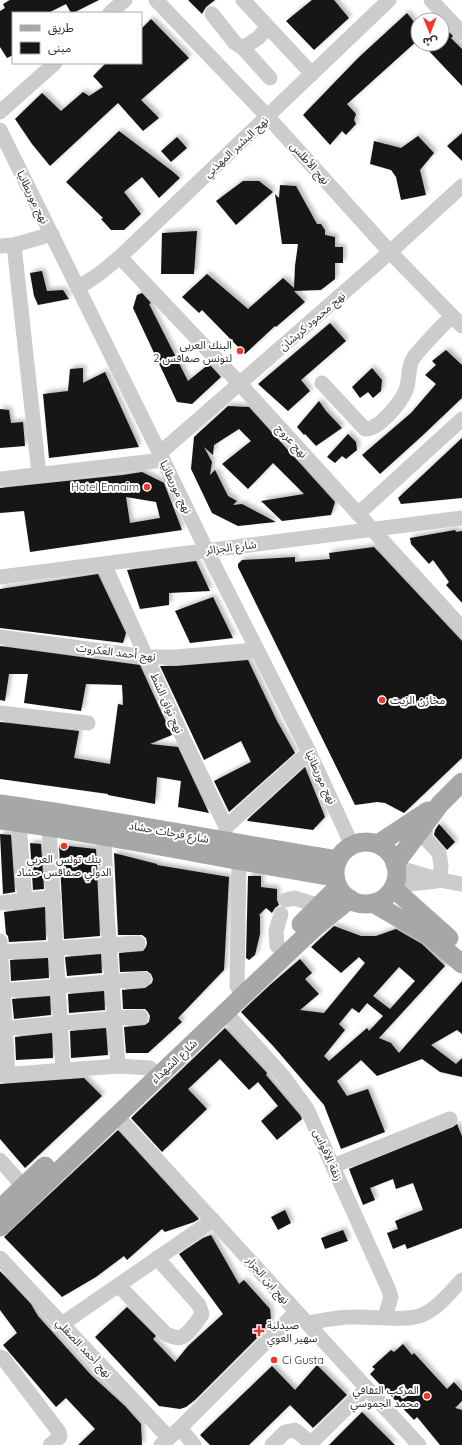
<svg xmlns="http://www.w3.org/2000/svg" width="462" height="1445" viewBox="0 0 462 1445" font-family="Quicksand,'Noto Sans Arabic',sans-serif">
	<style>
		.building { fill: #161616; fill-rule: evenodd; filter: url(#shadow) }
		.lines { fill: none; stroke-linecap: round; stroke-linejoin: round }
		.minor { stroke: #ccc; stroke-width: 15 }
		.major { stroke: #a7a7a7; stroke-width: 19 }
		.poi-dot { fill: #f13626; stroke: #fff; stroke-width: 1.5 }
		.labels { text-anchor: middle; stroke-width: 4; stroke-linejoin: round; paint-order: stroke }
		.street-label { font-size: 11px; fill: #2f2f2f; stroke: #fff }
		.poi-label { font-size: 11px; fill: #2f2f2f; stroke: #fff; text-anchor: end }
	</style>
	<defs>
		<filter id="shadow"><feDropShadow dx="3" dy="-3" stdDeviation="2" flood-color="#0004"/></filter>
	</defs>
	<rect width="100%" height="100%" fill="#fff"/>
	<g class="building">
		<polygon points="10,0 99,0 73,13 71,13 66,4 48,13 13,13 13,55 7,58 0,47 0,11 5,8 3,4"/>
		<polygon points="188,0 215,0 206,7 202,14"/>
		<polygon points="312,0 334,0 349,18 314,50 286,21"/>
		<polygon points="407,13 418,27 418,40 347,104 356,114 354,120 356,124 346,135 342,131 330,145 303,115 358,58"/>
		<polygon points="151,19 189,58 141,100 159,118 143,131 118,103 50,166 32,144 15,119 42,93 61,111 83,92 89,96 103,87 93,76 106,63 141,63 141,29"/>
		<polygon points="442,25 453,36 451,38 462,49 462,86 428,50 431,44 442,44"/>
		<polygon points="119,131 172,171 180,178 159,198 142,177 124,192 141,214 124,230 111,230 101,219 103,218 66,182"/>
		<polygon points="462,133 462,161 447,146"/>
		<polygon points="418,136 434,153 420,170 426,195 401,200 396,177 391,170 370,164 374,141 401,148"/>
		<polygon points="177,137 187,148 171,162 161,151"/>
		<polygon points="243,181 259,181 273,192 236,225 216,201"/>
		<polygon points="280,185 296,186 317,224 321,224 325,230 325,235 335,237 335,247 343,247 343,263 335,263 335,279 321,290 294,291 305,302 276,327 275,326 245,354 202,310 199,313 182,297 207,274 248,309 283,278 294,288 295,266 298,244 282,244 275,194 279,198"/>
		<polygon points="197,231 194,274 161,274 162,233"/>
		<polygon points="42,271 47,291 63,290 69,299 38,305 34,296 30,273"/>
		<polygon points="142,293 151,303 149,304 188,381 209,364 221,377 192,404 177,402 133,308 137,295"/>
		<polygon points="330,323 346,341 301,380 310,391 288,411 258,384"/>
		<polygon points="446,350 462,365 462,398 422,436 380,474 362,455 411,413 436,384 425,375 436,365 432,361"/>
		<polygon points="83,368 83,383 105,372 139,447 49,458 43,394 68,391 70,369"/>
		<polygon points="372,368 382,380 381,391 373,398 368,392 360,398 352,387"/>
		<polygon points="319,401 326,411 342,428 316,446 305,434 304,435 297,427"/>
		<polygon points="228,406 249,407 335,502 331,515 282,521 261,501 304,494 273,463 248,489 222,464 251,441 239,429 214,445 213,455 204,447 212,462 210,475 215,470 228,496 237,501 233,505 242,504 276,522 238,526 212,513 191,469 194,437"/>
		<polygon points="0,409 9,410 11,423 23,422 25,446 0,448"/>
		<polygon points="348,434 356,442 357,450 346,459 342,456 335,463 327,457"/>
		<polygon points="462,438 462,498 401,504 398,498"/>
		<path d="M142 472 164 483 182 530 30 552 24 511 0 513V488L123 475ZM126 497 156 502 160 518 130 523Z"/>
		<polygon points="455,530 456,532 462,531 462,603 446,585 449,582 433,560 429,564 411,544 410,538"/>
		<polygon points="374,547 462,641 462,758 404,813 385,803 377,802 355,805 238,567 238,564 242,560 295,557 295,562 330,559 329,553"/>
		<polygon points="196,561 210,591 169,593 169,605 140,609 127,570"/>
		<polygon points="98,574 126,633 123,643 0,628 0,589"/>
		<polygon points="213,597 233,638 190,643 175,611"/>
		<polygon points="0,646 140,665 172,735 150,744 178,747 209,813 178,807 181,781 157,777 155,804 108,795 108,794 0,779 0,722 79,731 74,758 110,764 118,704 123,705 122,685 86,684 81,711 24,703 28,674 9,674 5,701 0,700"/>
		<polygon points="248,660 277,721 295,753 229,812 214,781 251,762 241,741 204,760 160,666 176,666"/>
		<polygon points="305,767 325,817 313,830 248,821 247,820"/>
		<polygon points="439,824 455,842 447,850 434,835 435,830"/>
		<polygon points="0,834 11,835 15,892 3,894"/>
		<polygon points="30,843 41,844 44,889 33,890"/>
		<polygon points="59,845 96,849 100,936 64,939"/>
		<polygon points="114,853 157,864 157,865 229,877 224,970 178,1018 182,1022 148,1053 126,1053 124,1027 145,1025 149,1022 150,1016 148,1012 145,1009 123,1009 122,990 145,988 152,983 153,979 151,974 147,971 120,972 119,953 143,951 146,947 147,943 146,938 142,935 118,935"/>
		<polygon points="248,876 261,876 261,887 277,889 277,900 279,905 275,908 272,913 266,908 259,915 260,916 260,934 255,955 249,960 246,958"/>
		<polygon points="45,907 46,940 9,942 8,936 6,934 4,912"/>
		<path d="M334 926 361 936H376L396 929 422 944 445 966 379 1038 391 1043 399 1053 462 981V1034L457 1030 431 1045 456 1064 462 1058V1077L440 1072 422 1059 377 1076 361 1060 337 1081 347 1096 368 1089 385 1132 341 1149 324 1105 274 1047 241 1012 271 984 300 959 312 973 305 979 319 994 300 1010 324 1013 365 963 359 957 341 973 311 947ZM399 967 415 981 390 1009 373 996ZM367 1003 383 1016 369 1031 367 1028 329 1061 324 1056 345 1030 339 1024 352 1008 359 1013Z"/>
		<polygon points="101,954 102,973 67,976 65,957"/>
		<polygon points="48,958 49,978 11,981 10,960"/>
		<polygon points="104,991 105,1010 69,1013 68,994"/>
		<polygon points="50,996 51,1015 14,1019 12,999"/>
		<polygon points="106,1028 108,1055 71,1058 70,1031"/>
		<polygon points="225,1028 267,1073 266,1075 300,1115 302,1119 277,1140 261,1121 278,1106 258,1082 249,1090 220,1059 188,1089 207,1109 162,1152 131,1118"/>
		<polygon points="52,1033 53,1058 16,1060 15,1037"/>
		<polygon points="84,1078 102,1096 25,1168 0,1139 0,1084"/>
		<polygon points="457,1124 462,1136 462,1228 407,1249 405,1244 393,1249 387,1233 398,1229 395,1221 423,1210 413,1183 396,1189 393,1179 370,1188 375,1200 363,1205 349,1169 453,1127"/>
		<polygon points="118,1130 199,1219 194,1222 165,1232 162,1229 127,1260 124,1256 96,1277 62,1297 4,1237"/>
		<polygon points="285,1210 291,1223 278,1230 271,1217"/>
		<polygon points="343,1230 348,1241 325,1249 321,1238"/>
		<polygon points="211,1235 239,1284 244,1280 270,1309 271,1319 270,1325 195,1400 186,1407 180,1409 159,1406 95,1337 127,1307 156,1336 153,1339 175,1362 188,1346 223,1314 179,1254 203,1238"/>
		<polygon points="0,1271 31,1304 38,1316 91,1375 125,1406 141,1424 142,1445 78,1445 95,1429 66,1398 56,1407 3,1345 17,1333 0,1310"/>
		<polygon points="403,1344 412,1355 414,1353 447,1389 454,1382 462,1391 462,1401 455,1408 462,1410 462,1445 440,1445 417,1417 414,1420 370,1374 375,1369 372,1367 391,1350 394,1352"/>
		<polygon points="317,1365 347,1395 313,1428 290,1405 249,1445 210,1445 200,1435 272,1366 295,1390"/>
		<polygon points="362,1412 395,1445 329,1445"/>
	</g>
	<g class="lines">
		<g class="minor">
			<polyline points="156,0 268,117 390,252 462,326"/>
			<polyline points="243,0 312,74"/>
			<polyline points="431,0 462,33"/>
			<polyline points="110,13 125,0"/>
			<polyline points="212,14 235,43 243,48 258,38 268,27"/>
			<polyline points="243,48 270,78"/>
			<polyline points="0,112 55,63"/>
			<polyline points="0,130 163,460 206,549 309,752 352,845"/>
			<polyline points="14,245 39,474"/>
			<polyline points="0,246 14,245 52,234"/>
			<polyline points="120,257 240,384 462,628"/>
			<polyline points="78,288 99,274 120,257 389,0"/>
			<path d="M322 383 365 429C379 430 401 402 406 390 410 379 407 367 414 357 425 343 439 329 452 316"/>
			<polyline points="160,453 390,252 462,186"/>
			<polyline points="0,479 163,460"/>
			<polyline points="358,514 462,419"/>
			<polyline points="104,564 184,740 226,827 224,842"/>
			<polyline points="0,577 462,518"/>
			<polyline points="0,637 146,657 175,657 257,650"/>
			<polyline points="0,713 88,723"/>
			<polyline points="19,823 25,901"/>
			<polyline points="426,823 425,838 439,853 441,865 440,880"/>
			<polyline points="49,827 63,1071"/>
			<polyline points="226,827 309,752"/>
			<polyline points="104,836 107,913 118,1066"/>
			<polyline points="396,867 440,880 462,884"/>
			<polyline points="395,884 410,884 437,881"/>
			<polyline points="286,900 294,898 320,906"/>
			<polyline points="0,903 54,897"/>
			<polyline points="0,941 8,1074"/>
			<polyline points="277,946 276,931 281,914"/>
			<polyline points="0,952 138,943"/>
			<polyline points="237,986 239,861"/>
			<polyline points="0,991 144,979"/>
			<polyline points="226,1013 283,1076 307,1109 388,1288 391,1297 385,1317"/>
			<polyline points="0,1029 115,1018 141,1017"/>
			<polyline points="0,1075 118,1066 150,1068"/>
			<path d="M116 1115C217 1225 319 1335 419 1445"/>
			<polyline points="0,1160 23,1186"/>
			<polyline points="333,1166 450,1119"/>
			<polyline points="0,1258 169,1438"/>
			<path d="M118 1285 166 1334C171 1336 177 1339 182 1337 189 1333 198 1321 202 1314L199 1305 157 1258"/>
			<path d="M308 1323C323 1320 338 1317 353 1317 374 1316 409 1323 426 1313 440 1306 451 1291 462 1280"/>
			<polyline points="62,1324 213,1220"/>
			<polyline points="0,1357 3,1358 59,1432 60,1437 50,1445"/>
			<polyline points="180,1428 194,1445"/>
			<polyline points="161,1445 180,1428 296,1312"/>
			<polyline points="272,1445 285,1432 295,1430 311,1443 367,1388"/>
		</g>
		<g class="major">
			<path d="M0 804C113 820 225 842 338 860"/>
			<path d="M0 820C112 835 223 859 335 877"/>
			<circle cx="366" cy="873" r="31"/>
			<polyline points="378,844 428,811"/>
			<polyline points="395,864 440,804 462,782"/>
			<polyline points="393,888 449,938"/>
			<polyline points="373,903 428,935 462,964"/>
			<polyline points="301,924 338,887"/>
			<polyline points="2,1207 45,1166"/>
			<polyline points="0,1227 314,928 350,899"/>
		</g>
	</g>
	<g class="poi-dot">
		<circle cx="240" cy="351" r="4"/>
		<circle cx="147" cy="487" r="4"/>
		<circle cx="382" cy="700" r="4"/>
		<circle cx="64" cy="846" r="4"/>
		<path d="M257 1325h4v4h4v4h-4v4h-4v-4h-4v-4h4z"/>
		<circle cx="274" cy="1360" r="4"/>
		<circle cx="427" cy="1396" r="4"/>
	</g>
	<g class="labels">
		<g class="street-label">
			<text transform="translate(236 147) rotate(-43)" y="4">نهج البشير المهذبي</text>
			<text transform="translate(310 163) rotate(48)" y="4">نهج الأطلس</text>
			<text transform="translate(33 197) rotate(64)" y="4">نهج موريطانيا</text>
			<text transform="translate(312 321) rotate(-41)" y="4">نهج محمود كريشان</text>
			<text transform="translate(292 441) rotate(48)" y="4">نهج عروج</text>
			<text transform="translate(176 487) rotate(64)" y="4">نهج موريطانيا</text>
			<text transform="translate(231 547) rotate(-7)" y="4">شارع الجزائر</text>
			<text transform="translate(116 652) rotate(7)" y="4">نهج أحمد العكروت</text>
			<text transform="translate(167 703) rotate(66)" y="4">نهج نواق الشط</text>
			<text transform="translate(321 777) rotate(65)" y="4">نهج موريطانيا</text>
			<text transform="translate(169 832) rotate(10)" y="4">شارع فرحات حشاد</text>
			<text transform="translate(174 1061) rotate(-43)" y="4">شارع الشهداء</text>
			<text transform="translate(328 1155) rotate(66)" y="4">زنقة الأقواس</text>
			<text transform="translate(268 1280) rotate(49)" y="4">نهج ابن الجزار</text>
			<text transform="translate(84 1348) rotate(47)" y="4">نهج أحمد الصقلي</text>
		</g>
		<g class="poi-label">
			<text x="232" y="349">البنك العربي<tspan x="232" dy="13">لتونس صفاقس 2</tspan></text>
			<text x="139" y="491">Hotel Ennaim</text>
			<text x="390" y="704" text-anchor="start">مخازن الزيت</text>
			<text x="64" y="863" text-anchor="middle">بنك تونس العربي<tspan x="64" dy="13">الدولي صفاقس حشاد</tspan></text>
			<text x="267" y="1329" text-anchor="start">صيدلية<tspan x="267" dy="13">سهير العوي</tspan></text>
			<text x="282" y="1364" text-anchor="start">Ci Gusta</text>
			<text x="419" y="1394">المركب الثقافي<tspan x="419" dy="13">محمد الجموسي</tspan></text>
		</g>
	</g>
	<rect x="12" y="12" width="130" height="52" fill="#ffffff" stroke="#acacac"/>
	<rect x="20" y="25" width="20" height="6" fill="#a7a7a7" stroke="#acacac"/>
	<text x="48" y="32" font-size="12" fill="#2f2f2f">طريق</text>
	<rect x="20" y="42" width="20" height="12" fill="#161616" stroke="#acacac"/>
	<text x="48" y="52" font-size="12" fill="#2f2f2f">مبنى</text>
	<g transform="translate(430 32) rotate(179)"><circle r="19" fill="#ffffff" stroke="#acacac"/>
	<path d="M0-3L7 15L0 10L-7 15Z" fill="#f13626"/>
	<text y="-6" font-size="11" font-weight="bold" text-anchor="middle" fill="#2f2f2f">ش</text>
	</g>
</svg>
